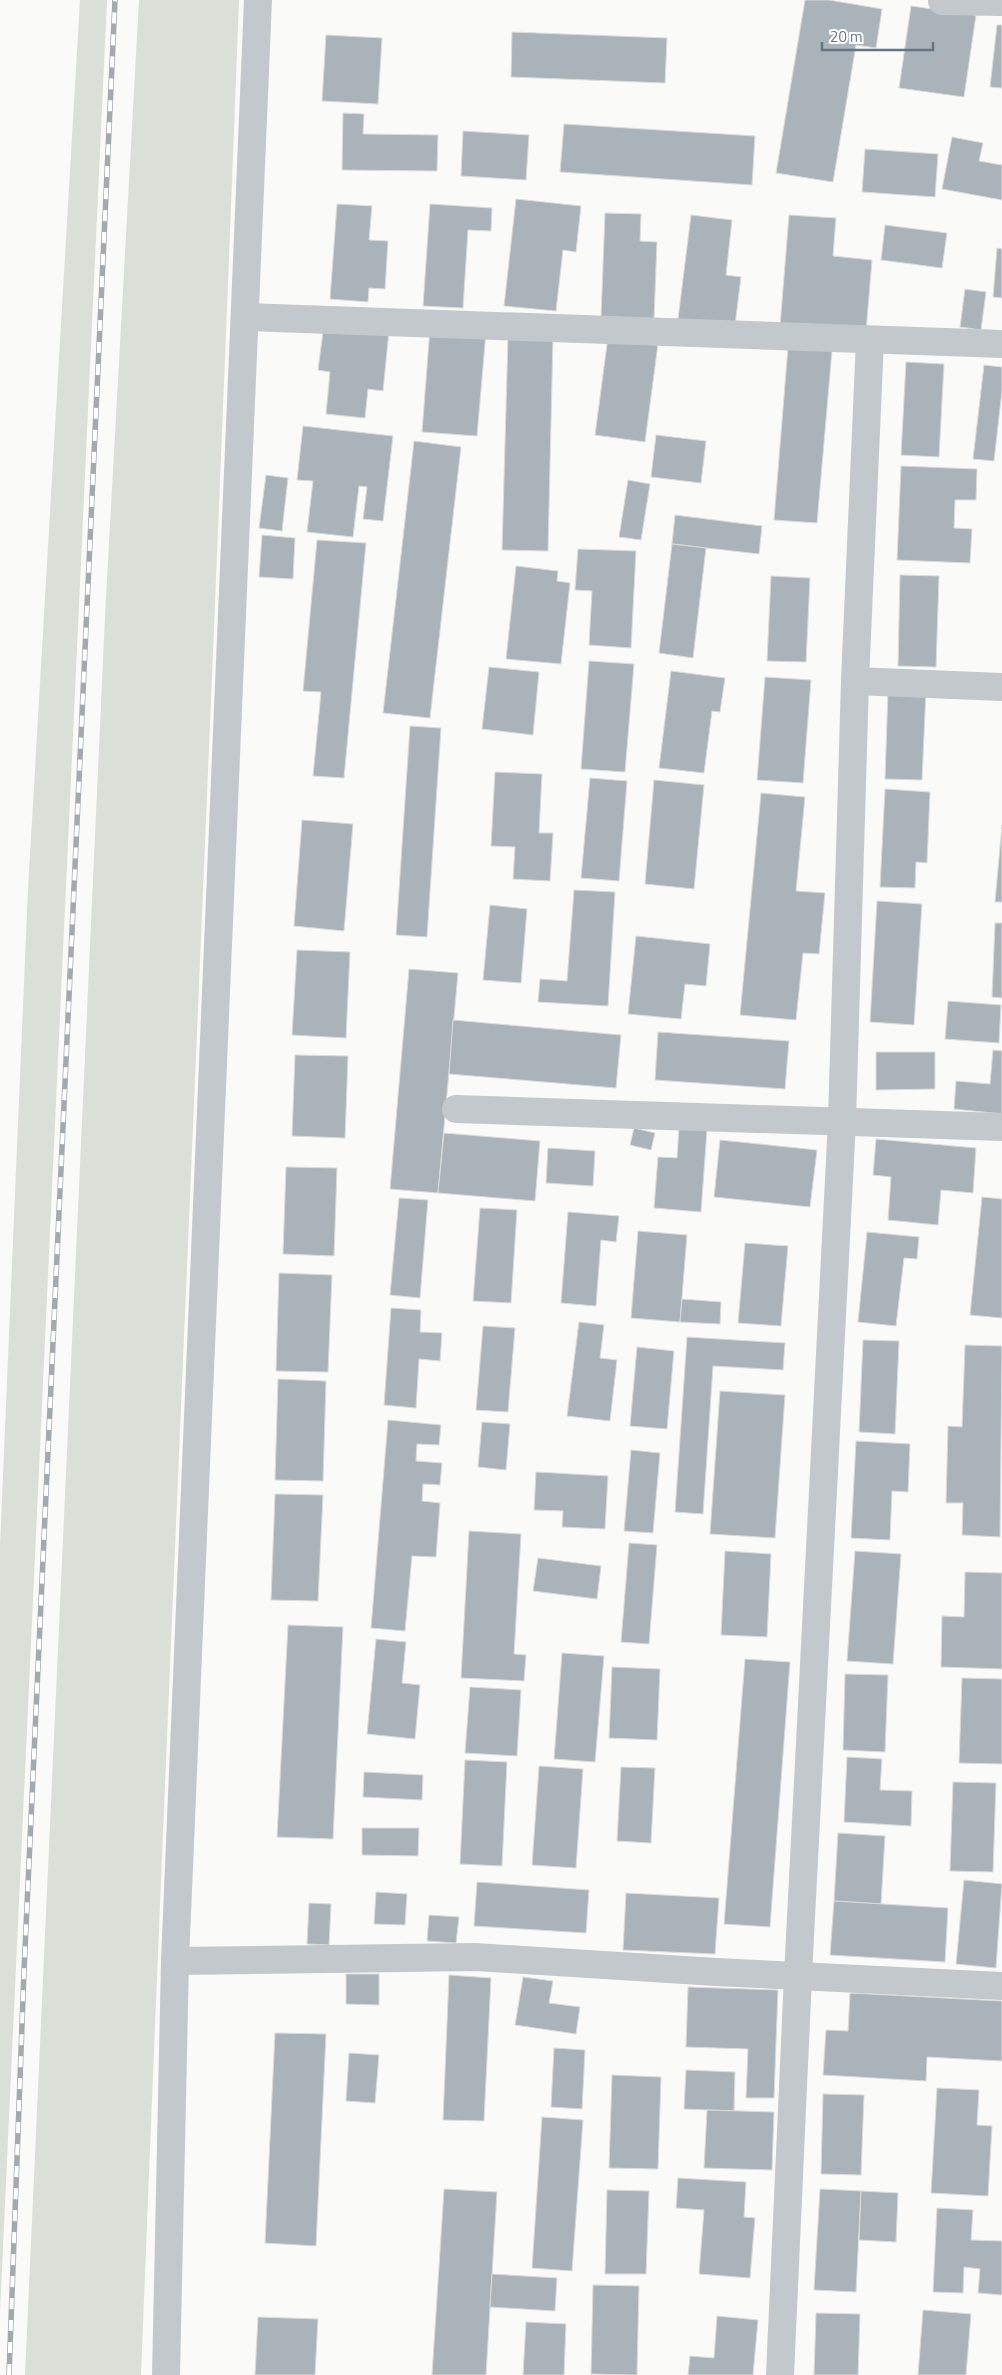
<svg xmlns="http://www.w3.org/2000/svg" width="1002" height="2375" viewBox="0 0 1002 2375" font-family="'Titillium Web',sans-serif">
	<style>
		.green { fill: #dadfd7 }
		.building { fill: #aab3b9; stroke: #dcdcda }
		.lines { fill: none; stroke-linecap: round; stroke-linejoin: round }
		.minor { stroke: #c3c8cc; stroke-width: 28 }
		.rail-casing { stroke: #a2aab0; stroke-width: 5.5 }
		.rail { stroke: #fff; stroke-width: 4; stroke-dasharray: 11; stroke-linecap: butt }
	</style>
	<rect width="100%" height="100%" fill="#fafaf8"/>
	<g class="green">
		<polygon points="80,0 107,0 0,2312 0,1546 28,889"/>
		<path d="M139 0H239C209 792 172 1583 141 2375H25L105 616Z"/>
	</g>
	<g class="building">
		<polygon points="805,0 829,0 882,9 876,48 856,45 833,182 776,173"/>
		<polygon points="911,6 976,15 964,97 899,88"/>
		<polygon points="997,25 1002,25 1002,88 990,87"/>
		<polygon points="512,32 667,38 665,83 511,77"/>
		<polygon points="326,35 382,38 378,104 322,101"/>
		<polygon points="343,113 364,114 363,134 438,135 437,171 342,170"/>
		<polygon points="564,124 755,136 752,185 560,172"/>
		<polygon points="463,131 529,135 526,180 461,176"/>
		<polygon points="952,137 983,143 979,161 1002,165 1002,200 942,189"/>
		<polygon points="865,149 938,154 935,197 862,192"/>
		<polygon points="516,199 581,206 576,252 563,250 556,311 504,306"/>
		<polygon points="337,204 372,206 369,240 388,241 385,289 369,288 368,302 330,299"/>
		<polygon points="430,204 492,208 491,231 468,230 463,308 423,306"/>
		<polygon points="605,213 641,214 640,241 657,242 654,319 601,317"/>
		<polygon points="691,215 732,220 726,275 741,277 735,325 678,319"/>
		<polygon points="789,215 836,218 833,256 872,260 866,332 780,326"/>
		<polygon points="885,225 947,233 942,268 881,260"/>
		<polygon points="997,248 1002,249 1002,298 993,297"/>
		<polygon points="965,289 986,292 981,330 960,327"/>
		<polygon points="324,324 389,331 383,391 368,389 365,418 326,414 330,372 318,370"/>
		<polygon points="430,328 486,332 477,436 422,432"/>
		<polygon points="508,336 553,337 548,551 502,550"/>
		<polygon points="608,337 658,344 645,442 595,435"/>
		<polygon points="788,347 832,351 817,523 774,520"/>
		<polygon points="906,362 944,364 939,457 901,455"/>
		<polygon points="984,365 1002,367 1002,391 994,461 973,459"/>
		<polygon points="303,426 393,436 383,521 363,519 367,487 359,486 353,537 307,532 313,481 297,480"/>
		<polygon points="656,435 706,441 701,483 651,477"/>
		<polygon points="414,441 461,447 430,718 383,713"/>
		<polygon points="901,466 977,469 976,500 955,500 954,528 972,529 970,563 897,560"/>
		<polygon points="266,475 288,478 282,531 259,528"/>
		<polygon points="628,480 650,484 641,540 619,537"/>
		<polygon points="675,515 762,526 759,554 672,544"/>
		<polygon points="262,535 295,538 293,579 259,577"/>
		<polygon points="317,540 366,543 344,778 313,776 321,692 303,691"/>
		<polygon points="672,544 706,548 693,658 659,653"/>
		<polygon points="578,549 636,551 631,648 589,645 592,591 575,590"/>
		<polygon points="516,566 558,571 557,581 570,583 561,664 506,659"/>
		<polygon points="900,575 939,576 936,667 898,666"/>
		<polygon points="771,576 810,578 806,662 767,661"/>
		<polygon points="589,661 634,664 625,772 581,769"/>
		<polygon points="489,667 539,672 533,735 482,729"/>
		<polygon points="671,671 725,678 720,712 712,711 704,773 659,768"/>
		<polygon points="765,677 811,680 803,783 757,780"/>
		<polygon points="888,690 926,691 922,780 885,779"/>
		<polygon points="410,726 441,728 427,937 396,935"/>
		<polygon points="495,772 542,774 539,833 553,833 550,881 513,879 515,847 491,846"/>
		<polygon points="590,778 627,781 619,881 581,878"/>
		<polygon points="654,780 704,785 694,889 645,884"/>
		<polygon points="885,789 930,792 927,863 916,862 915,888 880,887"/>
		<polygon points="761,793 805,797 796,891 825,893 819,954 803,953 796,1020 740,1015"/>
		<polygon points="302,820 353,824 344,931 294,926"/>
		<polygon points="1002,825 1002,902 995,902"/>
		<polygon points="574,890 615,892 608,1006 538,1002 540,979 567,981"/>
		<polygon points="877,901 922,904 914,1025 870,1022"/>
		<polygon points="490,905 527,909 521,983 483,980"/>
		<polygon points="995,923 1002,923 1002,998 992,997"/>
		<polygon points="636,936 710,944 706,986 685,984 681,1019 628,1014"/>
		<polygon points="297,950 350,952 346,1038 292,1035"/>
		<polygon points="409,969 458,973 438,1193 390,1189"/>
		<polygon points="948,1001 1001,1005 999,1043 945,1039"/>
		<polygon points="453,1020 621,1035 616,1088 449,1074"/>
		<polygon points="658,1032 789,1041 785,1089 655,1080"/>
		<polygon points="993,1050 1002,1051 1002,1114 954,1109 956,1081 990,1084"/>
		<polygon points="876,1052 935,1052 935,1089 876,1090"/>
		<polygon points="295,1055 348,1056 345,1138 292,1136"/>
		<polygon points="634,1128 655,1133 651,1150 630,1145"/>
		<polygon points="679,1128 707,1130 701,1212 654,1208 658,1157 677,1158"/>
		<polygon points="444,1133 540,1141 535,1201 438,1193"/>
		<polygon points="876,1139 976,1148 973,1193 941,1190 938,1225 888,1220 891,1177 873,1175"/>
		<polygon points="720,1140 817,1150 810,1207 714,1197"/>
		<polygon points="548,1148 595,1151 593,1186 546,1183"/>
		<polygon points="286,1167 337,1168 334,1256 283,1254"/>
		<polygon points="982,1197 1002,1199 1002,1318 970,1315"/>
		<polygon points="399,1198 428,1200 420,1298 390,1295"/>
		<polygon points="480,1208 517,1210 511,1303 473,1301"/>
		<polygon points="568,1212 619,1216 616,1242 601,1240 596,1306 561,1303"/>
		<polygon points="638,1231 687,1235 680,1322 631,1318"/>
		<polygon points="867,1232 919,1237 917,1259 904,1258 896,1326 858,1322"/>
		<polygon points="745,1243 788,1246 781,1326 738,1323"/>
		<polygon points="279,1273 332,1275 328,1372 276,1371"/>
		<polygon points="682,1299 721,1302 720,1324 680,1322"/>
		<polygon points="391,1308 421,1310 420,1332 442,1333 440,1361 419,1359 416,1408 384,1405"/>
		<polygon points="579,1322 604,1325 600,1358 617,1360 610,1421 567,1416"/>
		<polygon points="483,1326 515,1328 508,1412 476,1410"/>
		<polygon points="687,1337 785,1343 783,1370 713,1366 703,1514 675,1512"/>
		<polygon points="863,1340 899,1341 895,1434 859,1432"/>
		<polygon points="965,1345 1002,1346 1000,1537 962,1535 963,1503 946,1503 948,1426 962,1427"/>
		<polygon points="637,1347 674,1351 667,1429 630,1426"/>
		<polygon points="278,1379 326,1381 323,1481 275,1480"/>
		<polygon points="720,1391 785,1395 775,1538 710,1534"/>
		<polygon points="388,1420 441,1425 439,1445 417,1444 416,1461 442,1463 440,1485 423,1484 422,1501 440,1503 436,1557 412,1556 405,1631 371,1628"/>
		<polygon points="482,1422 510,1424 506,1470 478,1467"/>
		<polygon points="856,1441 910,1444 908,1492 892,1491 890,1540 851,1538"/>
		<polygon points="631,1450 660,1453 653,1533 624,1531"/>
		<polygon points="536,1472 608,1476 605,1529 562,1527 563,1511 534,1510"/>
		<polygon points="275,1494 323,1495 318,1601 271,1600"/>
		<polygon points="469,1531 521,1534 514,1654 526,1655 524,1681 461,1678"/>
		<polygon points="629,1543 657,1545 649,1644 621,1642"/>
		<polygon points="725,1551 771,1554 767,1637 721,1635"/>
		<polygon points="855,1551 901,1554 893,1664 847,1661"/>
		<polygon points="538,1558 601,1566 597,1599 533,1591"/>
		<polygon points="965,1572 1002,1573 1002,1669 941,1667 942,1616 964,1617"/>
		<polygon points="288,1625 343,1627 333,1839 277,1837"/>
		<polygon points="376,1639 406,1642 402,1683 420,1685 415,1739 367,1734"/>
		<polygon points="562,1653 604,1656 595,1762 554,1759"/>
		<polygon points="745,1659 790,1662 770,1927 724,1924"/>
		<polygon points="612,1667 660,1669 657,1740 609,1738"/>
		<polygon points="845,1674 888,1675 885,1752 843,1750"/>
		<polygon points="962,1678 1002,1679 1002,1764 959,1763"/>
		<polygon points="470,1687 521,1690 517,1756 465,1753"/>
		<polygon points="847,1757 882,1759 880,1790 912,1791 911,1826 844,1822"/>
		<polygon points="465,1760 507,1762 502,1866 460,1864"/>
		<polygon points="539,1766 583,1769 576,1868 532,1865"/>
		<polygon points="621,1767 655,1768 651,1843 617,1841"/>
		<polygon points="364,1772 423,1775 422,1800 363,1797"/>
		<polygon points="953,1782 996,1783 993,1872 950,1871"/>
		<polygon points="362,1828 419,1828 418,1856 362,1855"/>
		<polygon points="838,1833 885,1836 881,1904 834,1901"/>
		<polygon points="964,1880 1002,1884 996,1968 956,1964"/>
		<polygon points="477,1882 589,1890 586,1933 474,1926"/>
		<polygon points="376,1892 407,1894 405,1925 374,1924"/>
		<polygon points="626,1893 719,1898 715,1954 623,1950"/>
		<polygon points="834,1901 948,1908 945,1962 830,1955"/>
		<polygon points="309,1903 331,1904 329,1945 307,1944"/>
		<polygon points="429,1915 459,1917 456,1943 427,1941"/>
		<polygon points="346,1974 379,1974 379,2005 346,2004"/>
		<polygon points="449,1975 491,1978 484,2121 443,2120"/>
		<polygon points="523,1977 553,1981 549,2003 580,2007 576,2034 515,2025"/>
		<polygon points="688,1987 778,1990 774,2098 746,2098 748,2049 686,2047"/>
		<polygon points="850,1993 1002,2001 1002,2061 927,2057 926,2081 823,2075 826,2030 848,2031"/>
		<polygon points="275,2033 326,2034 316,2246 265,2243"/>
		<polygon points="554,2048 585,2050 582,2109 551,2107"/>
		<polygon points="349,2053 379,2055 375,2103 346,2101"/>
		<polygon points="686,2070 735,2072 734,2111 684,2109"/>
		<polygon points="612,2075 661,2077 658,2169 609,2168"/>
		<polygon points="937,2088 979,2090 977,2125 992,2126 988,2196 931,2193"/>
		<polygon points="823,2094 864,2095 861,2175 821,2174"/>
		<polygon points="707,2110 774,2112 772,2170 704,2168"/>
		<polygon points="542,2117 583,2120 572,2271 532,2268"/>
		<polygon points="678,2178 746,2182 744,2217 755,2218 750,2278 699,2274 704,2210 676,2208"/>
		<polygon points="444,2189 497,2192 486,2375 432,2375"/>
		<polygon points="820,2189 861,2191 856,2292 814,2290"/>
		<polygon points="607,2190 649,2191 646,2274 605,2274"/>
		<polygon points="861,2191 898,2193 896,2242 859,2240"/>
		<polygon points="937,2208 973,2210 971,2240 1002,2241 1002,2295 978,2293 980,2269 964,2267 963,2293 933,2292"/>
		<polygon points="492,2274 557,2278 555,2311 490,2307"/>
		<polygon points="593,2285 639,2286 637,2375 591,2374"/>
		<polygon points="923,2310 971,2314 966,2375 918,2375"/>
		<polygon points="816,2313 860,2314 858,2375 814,2375"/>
		<polygon points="717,2316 758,2320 753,2375 688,2375 690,2356 714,2358"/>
		<polygon points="258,2317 318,2319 315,2375 255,2375"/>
		<polygon points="526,2322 566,2324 564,2375 523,2375"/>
	</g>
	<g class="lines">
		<g class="minor">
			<polyline points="942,1 1002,2"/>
			<polyline points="245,317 1002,344"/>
			<polyline points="855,681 1002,687"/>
			<polyline points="456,1109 1002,1127"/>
			<polyline points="175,1961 475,1957 716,1972 1002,1986"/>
			<polyline points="166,2375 175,1961 258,0"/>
			<polyline points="780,2375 798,1976 842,1121 855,681 870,340"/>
		</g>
		<g class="rail-casing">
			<polyline id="rail" points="9,2375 24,1971 115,0"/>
		</g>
		<use href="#rail" class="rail"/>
	</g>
	<path d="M822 42v8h111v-8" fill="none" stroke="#657683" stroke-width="2.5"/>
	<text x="830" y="42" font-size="15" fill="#657683" stroke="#ffffff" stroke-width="4" paint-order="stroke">20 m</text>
</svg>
